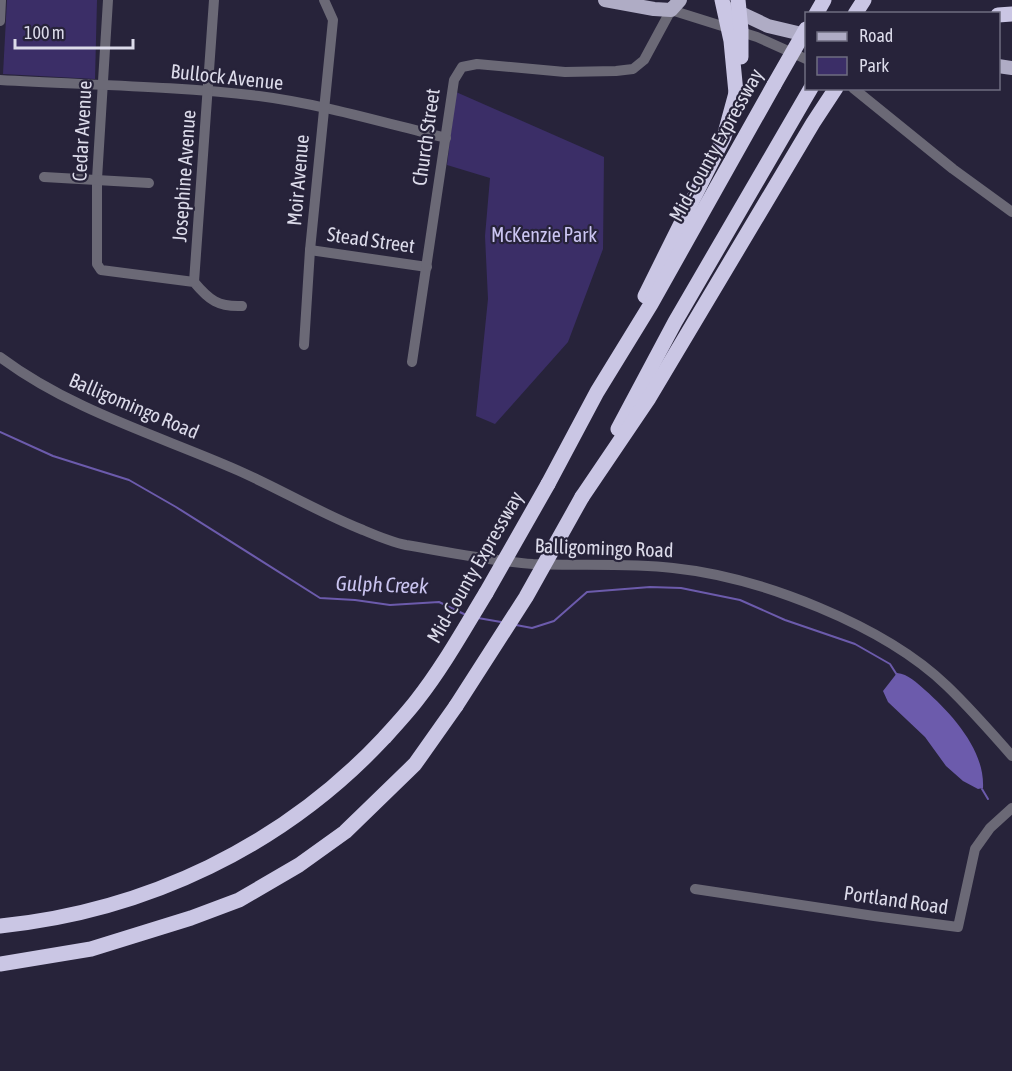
<svg xmlns="http://www.w3.org/2000/svg" width="1012" height="1071" viewBox="0 0 1012 1071" font-family="'Asap Condensed',sans-serif">
	<style>
		.green { fill: #3b2e67 }
		.water { fill: #6c5bac }
		.lines { fill: none; stroke-linecap: round; stroke-linejoin: round }
		.stream { stroke: #6c5bac; stroke-width: 2 }
		.minor { stroke: #6b6976; stroke-width: 10 }
		.major { stroke: #afacc5; stroke-width: 14 }
		.highway { stroke: #cac6e4; stroke-width: 15 }
		.highway-bridge { stroke: #cac6e4; stroke-width: 15 }
		.labels { text-anchor: middle; stroke-width: 4.5; stroke-linejoin: round; paint-order: stroke }
		.street-label { font-size: 20px; fill: #dcdbea; stroke: #27233a }
		.park-label { font-size: 20px; fill: #cbc5f2; stroke: #27233a }
		.water-label { font-size: 21px; font-style: italic; fill: #cac4f0; stroke: #27233a }
	</style>
	<rect width="100%" height="100%" fill="#27233a"/>
	<g class="green">
		<polygon points="7,0 97,0 95,79 3,74"/>
		<polygon points="456,92 604,157 603,249 568,342 495,424 476,416 488,299 485,236 490,178 447,165"/>
	</g>
	<path class="water" d="M897 673C908 674 917 683 925 690 952 714 985 750 983 788L978 789 963 781 946 766 925 737 888 702 883 691Z"/>
	<g class="lines">
		<g class="stream">
			<polyline points="0,432 53,456 129,480 176,507 320,598 355,600 390,605 439,602 466,615"/>
			<polyline points="478,618 501,622"/>
			<polyline points="516,625 532,628 554,621 587,592 650,587 681,588 740,600 785,620 855,644 890,664 897,675"/>
			<polyline points="982,789 988,799"/>
		</g>
		<g class="minor">
			<path d="M108 0 97 179V264L101 270 194 282C209 300 218 307 242 306"/>
			<polyline points="0,21 1,0"/>
			<path d="M0 80C86 85 174 86 259 96 322 104 385 123 446 138"/>
			<polyline points="853,88 953,169 1012,212"/>
			<polyline points="44,177 149,183"/>
			<polyline points="310,250 427,267"/>
			<polyline points="194,282 214,0"/>
			<polyline points="304,345 310,250 333,20 324,0"/>
			<path d="M0 357C71 410 157 435 237 470 280 489 320 513 363 530 377 536 391 542 406 545 447 552 491 561 533 564 580 566 627 563 673 568 760 577 884 625 947 686 970 708 991 732 1012 756"/>
			<polyline points="412,362 454,80 462,67 477,64 565,72 616,71 633,69 644,60 671,10 757,37 806,59"/>
			<polyline points="695,889 874,916 958,927 975,849 990,828 1012,808"/>
		</g>
		<g class="major">
			<polyline points="605,0 654,9 671,10 680,0"/>
			<polyline points="732,9 768,26 806,35"/>
			<polyline points="998,66 1012,68"/>
		</g>
		<g class="highway">
			<polyline points="816,14 824,0"/>
			<polyline points="855,14 864,0"/>
			<polyline points="998,15 1012,14"/>
			<polyline points="645,296 724,137 736,93"/>
			<polyline points="618,429 675,322 811,88"/>
			<polyline points="548,484 597,392 651,304 774,85"/>
			<polyline points="582,497 649,398 813,123 836,88"/>
			<path d="M0 926C147 911 283 846 384 738 395 726 407 713 417 700 443 667 464 629 486 593"/>
			<polyline points="0,964 91,949 191,918 239,900 299,865 345,832 415,764 456,706"/>
		</g>
		<g class="highway-bridge">
			<polyline points="722,0 731,41 736,93"/>
			<polyline points="738,0 741,30 741,57"/>
			<polyline points="774,85 806,29"/>
			<polyline points="486,593 548,484"/>
			<polyline points="456,706 526,597 582,497"/>
		</g>
	</g>
	<g class="labels">
		<g class="street-label">
			<text transform="translate(227 77) rotate(6)" y="7">Bullock Avenue</text>
			<text transform="translate(82 131) rotate(-87)" y="7">Cedar Avenue</text>
			<text transform="translate(426 137) rotate(-82)" y="7">Church Street</text>
			<text transform="translate(716 145) rotate(-61)" y="7">Mid-County Expressway</text>
			<text transform="translate(184 176) rotate(-86)" y="7">Josephine Avenue</text>
			<text transform="translate(298 180) rotate(-85)" y="7">Moir Avenue</text>
			<text transform="translate(371 240) rotate(8)" y="7">Stead Street</text>
			<text transform="translate(134 406) rotate(23)" y="7">Balligomingo Road</text>
			<text transform="translate(604 548) rotate(2)" y="7">Balligomingo Road</text>
			<text transform="translate(475 567) rotate(-60)" y="7">Mid-County Expressway</text>
			<text transform="translate(896 900) rotate(8)" y="7">Portland Road</text>
		</g>
		<g class="park-label">
			<text x="544" y="242">McKenzie Park</text>
		</g>
		<g class="water-label">
			<text transform="translate(382 585) rotate(2)" y="7">Gulph Creek</text>
		</g>
	</g>
	<rect x="805" y="12" width="195" height="78" fill="#27233a" stroke="#6f6d80" stroke-width="1.5"/>
	<rect x="817" y="32" width="30" height="9" fill="#afacc5" stroke="#6f6d80" stroke-width="1.5"/>
	<text x="859" y="42" font-size="18" fill="#dcdbea">Road</text>
	<rect x="817" y="57" width="30" height="18" fill="#3b2e67" stroke="#6f6d80" stroke-width="1.5"/>
	<text x="859" y="72" font-size="18" fill="#dcdbea">Park</text>
	<path d="M15 39v9h118v-9" fill="none" stroke="#dcdbea" stroke-width="3"/>
	<text x="24" y="39" font-size="18" fill="#dcdbea" stroke="#27233a" stroke-width="4.5" paint-order="stroke">100 m</text>
</svg>
